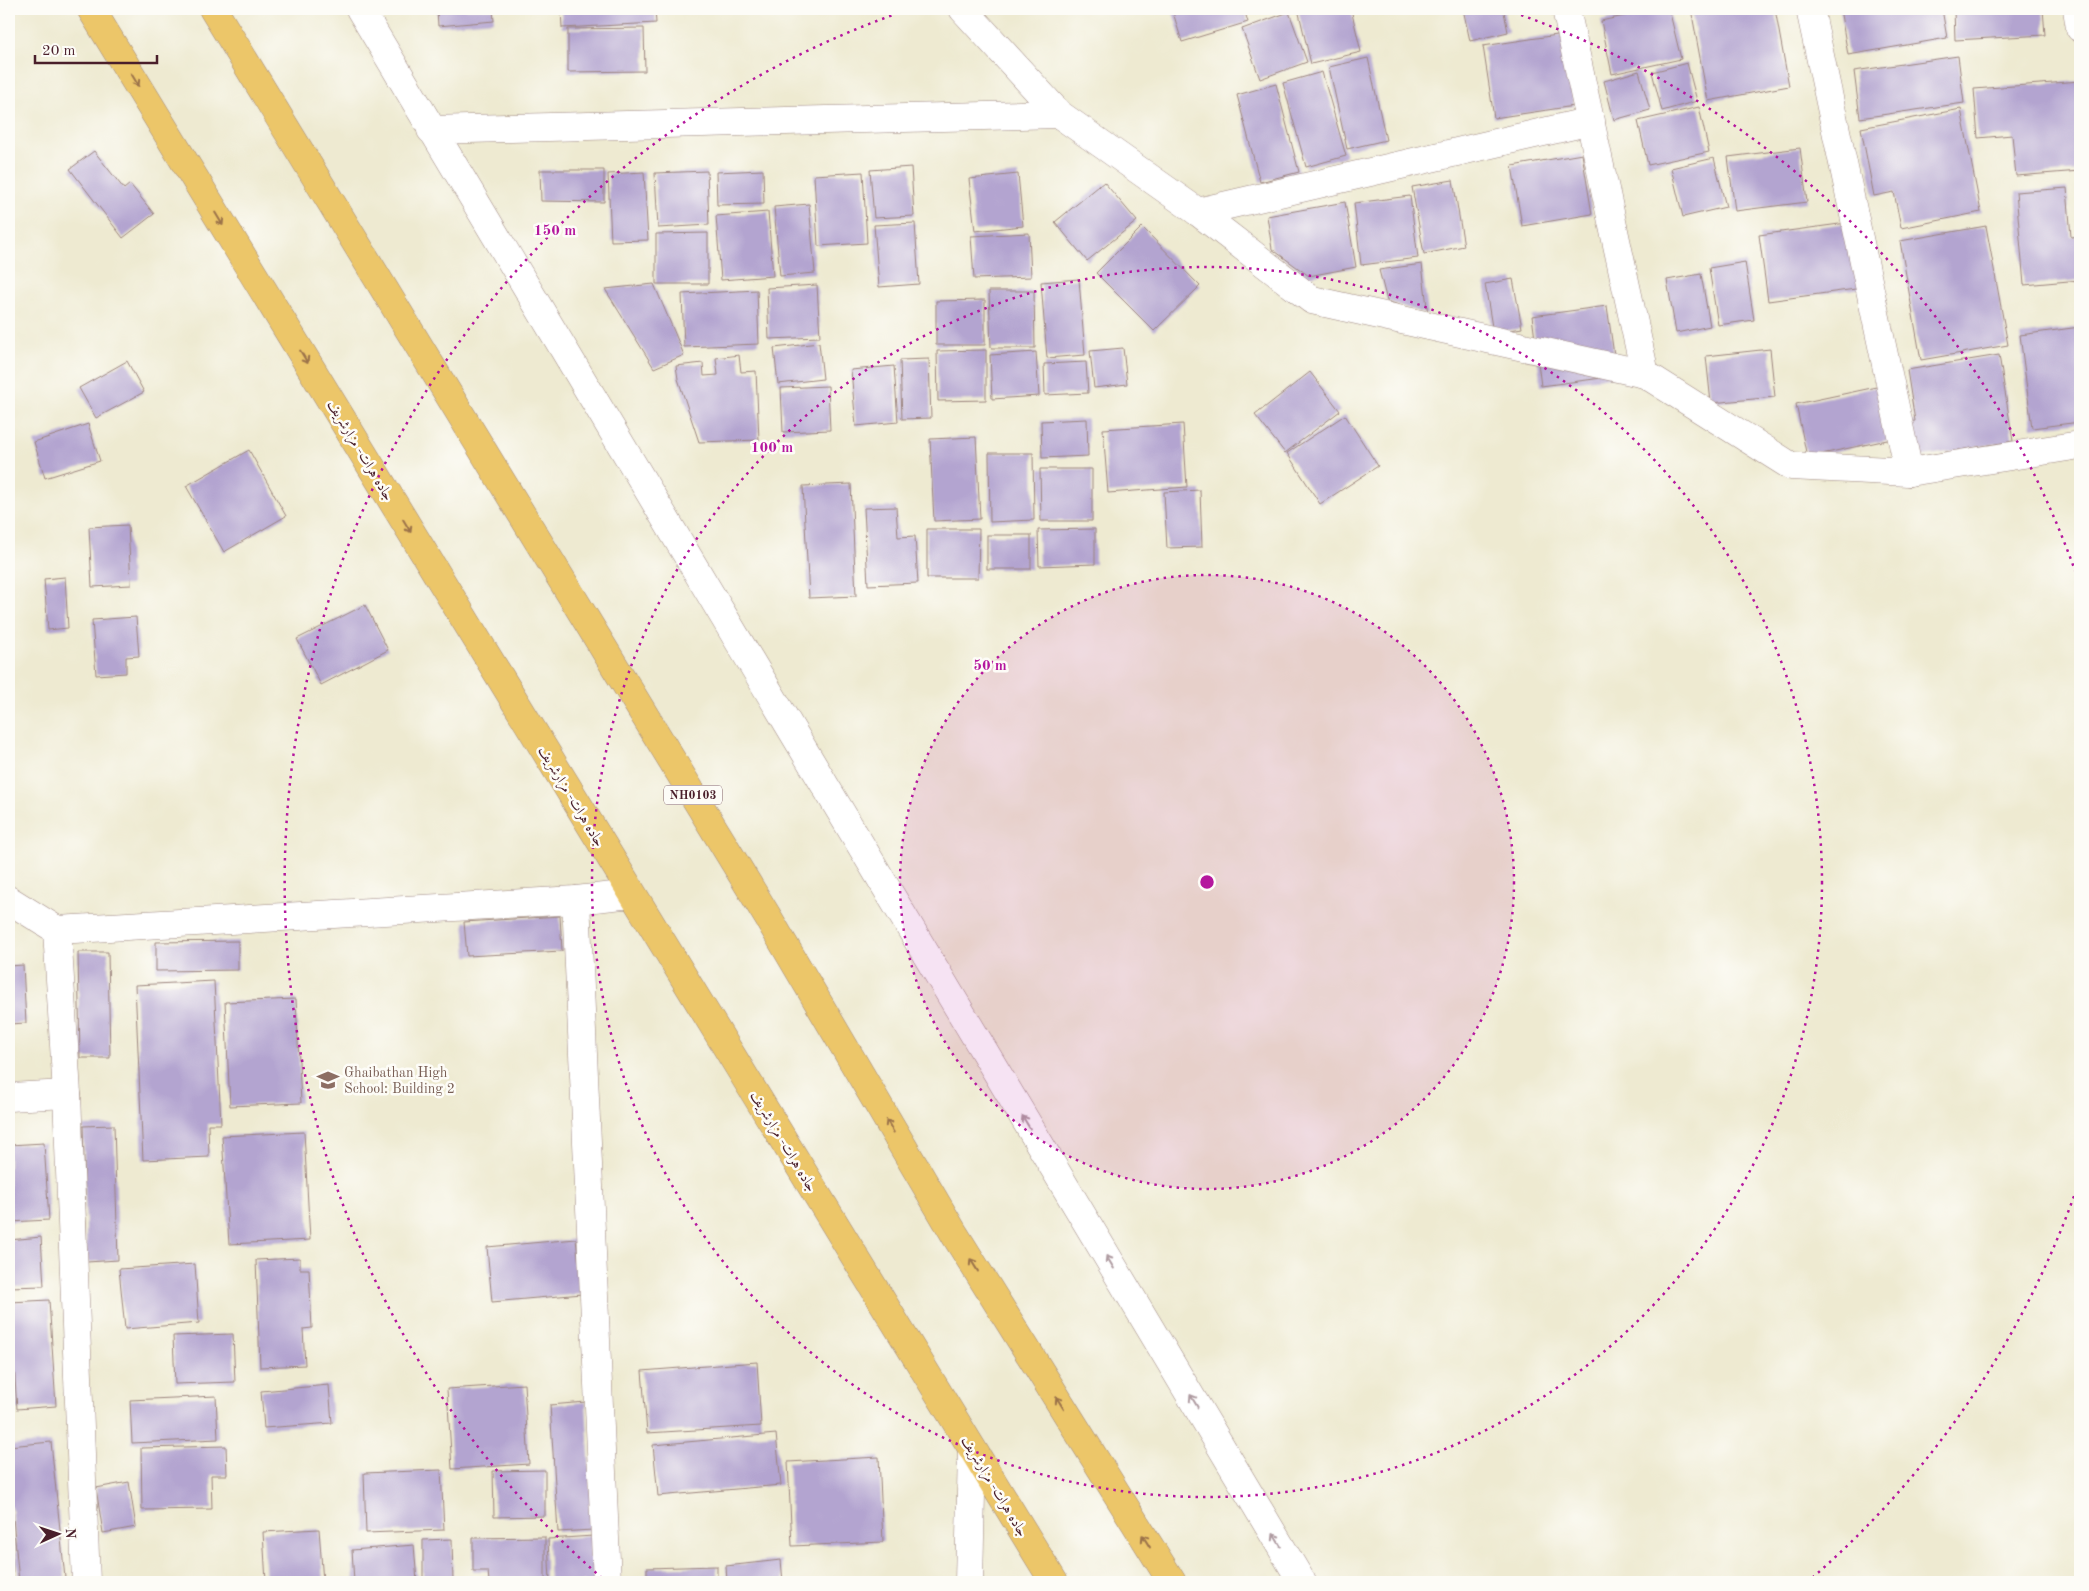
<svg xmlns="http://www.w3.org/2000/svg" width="2089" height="1591" viewBox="0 0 2089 1591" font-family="'Old Standard TT',Amiri,serif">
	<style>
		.building { fill: #b3a4d0 }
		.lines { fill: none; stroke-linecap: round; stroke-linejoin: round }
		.minor-casing { stroke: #9c847e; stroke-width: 29 }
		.highway-casing { stroke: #9c847e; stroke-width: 29 }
		.minor { stroke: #fff; stroke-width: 28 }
		.highway { stroke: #ecc669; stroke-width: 28 }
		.oneway { stroke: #9b724a }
		.oneway2 { stroke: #ae9aa0 }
		.ring { fill: none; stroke: #b5179e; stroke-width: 2.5; stroke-dasharray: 2.5 5 }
		.labels { text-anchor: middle; stroke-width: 5; stroke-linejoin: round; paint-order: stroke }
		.shield { fill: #fdfcf7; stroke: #806168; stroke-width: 1 }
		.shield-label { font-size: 12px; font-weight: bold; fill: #4a1f2b }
		.street-label { font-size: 14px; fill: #4a1f2b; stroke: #fdfcf7 }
		.education-label { font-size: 14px; fill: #785e54; stroke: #fdfcf7; text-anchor: start }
		.centre { fill: #b5179e; stroke: #fdfcf7; stroke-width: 2.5 }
		.ring-label { font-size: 15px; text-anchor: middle; font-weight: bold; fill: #b5179e; stroke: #fdfcf7; stroke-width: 5; stroke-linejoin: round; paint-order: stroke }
	</style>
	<rect width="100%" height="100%" fill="#fdfcf7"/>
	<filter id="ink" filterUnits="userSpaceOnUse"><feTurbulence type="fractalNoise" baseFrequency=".02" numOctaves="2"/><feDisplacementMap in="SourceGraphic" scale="10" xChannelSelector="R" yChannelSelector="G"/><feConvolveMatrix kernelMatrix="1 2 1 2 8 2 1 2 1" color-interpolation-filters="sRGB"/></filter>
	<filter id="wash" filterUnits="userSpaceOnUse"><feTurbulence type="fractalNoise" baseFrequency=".0096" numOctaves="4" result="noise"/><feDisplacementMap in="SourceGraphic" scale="20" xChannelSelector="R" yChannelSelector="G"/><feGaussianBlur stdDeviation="1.12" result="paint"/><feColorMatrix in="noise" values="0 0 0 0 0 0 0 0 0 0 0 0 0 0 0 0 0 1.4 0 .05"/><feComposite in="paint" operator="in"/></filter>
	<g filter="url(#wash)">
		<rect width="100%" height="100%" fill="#eeead1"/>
		<g id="blocks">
			<g class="building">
				<polygon points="437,9 493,9 494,21 438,26"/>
				<polygon points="561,9 655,9 656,23 562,28"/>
				<polygon points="1172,9 1244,9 1248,22 1182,42"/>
				<polygon points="1298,9 1351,9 1361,52 1311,64"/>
				<polygon points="1463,9 1515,9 1504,12 1508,32 1470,41"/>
				<polygon points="1598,9 1611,9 1611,10 1599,12"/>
				<polygon points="1656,9 1669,9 1681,59 1612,74 1601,21"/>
				<polygon points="1691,9 1775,9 1789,86 1708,101"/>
				<polygon points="1840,9 1942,9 1947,38 1848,55"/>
				<polygon points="1954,9 2043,9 2045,35 1955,40"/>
				<polygon points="1289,12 1307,62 1260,79 1242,29"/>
				<polygon points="644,28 645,71 568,72 568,29"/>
				<polygon points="1564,34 1574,106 1494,118 1483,46"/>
				<polygon points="1958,56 1964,103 1860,118 1854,71"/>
				<polygon points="1368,58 1386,140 1347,149 1329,67"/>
				<polygon points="1687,63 1697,101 1662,111 1652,72"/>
				<polygon points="1639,71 1650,110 1614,120 1604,81"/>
				<polygon points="1322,72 1346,156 1306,167 1283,83"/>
				<polygon points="2080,81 2080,171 2016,176 2012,135 1978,138 1974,89"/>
				<polygon points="1276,84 1299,172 1260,182 1237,95"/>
				<polygon points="1699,107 1709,152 1648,165 1638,121"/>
				<polygon points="1961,109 1981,212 1901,228 1894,192 1874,196 1861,128"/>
				<polygon points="1800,148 1807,202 1735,211 1728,157"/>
				<polygon points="94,151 124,189 130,184 154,214 123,238 70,169"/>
				<polygon points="1582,154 1592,214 1522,226 1512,166"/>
				<polygon points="1714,158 1726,207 1683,217 1671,168"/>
				<polygon points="911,167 914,216 874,218 870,170"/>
				<polygon points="540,170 604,170 604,202 541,201"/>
				<polygon points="763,170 764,204 717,205 716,172"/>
				<polygon points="707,171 709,225 658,228 655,173"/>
				<polygon points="644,172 648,240 611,241 608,174"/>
				<polygon points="863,172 867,243 818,246 814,175"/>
				<polygon points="1018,174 1023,226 975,231 969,179"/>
				<polygon points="1453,180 1464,246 1424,254 1412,187"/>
				<polygon points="1104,182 1137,221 1087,261 1055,222"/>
				<polygon points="2067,188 2071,237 2080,236 2080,280 2024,285 2016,192"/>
				<polygon points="1410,196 1418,258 1361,265 1354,203"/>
				<polygon points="1345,202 1356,267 1309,276 1272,249 1267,216"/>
				<polygon points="809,204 815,273 780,276 774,207"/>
				<polygon points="768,212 773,276 721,280 716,216"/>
				<polygon points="1854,222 1863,288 1768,301 1759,235"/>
				<polygon points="915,223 919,284 879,287 874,225"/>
				<polygon points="1986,226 2008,345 1921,360 1900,241"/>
				<polygon points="1142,227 1200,286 1154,331 1096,273"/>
				<polygon points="708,233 708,284 656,284 656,234"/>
				<polygon points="1029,233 1031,277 974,279 971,236"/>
				<polygon points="1745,262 1754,320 1718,325 1709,268"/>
				<polygon points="1422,264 1428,315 1387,301 1379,270"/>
				<polygon points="1701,274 1710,326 1676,333 1667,280"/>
				<polygon points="1079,279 1085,355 1047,358 1041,282"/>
				<polygon points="1513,279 1522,328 1493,333 1485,284"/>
				<polygon points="654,284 684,355 654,368 605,289"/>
				<polygon points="817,285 820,337 769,339 767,288"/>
				<polygon points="757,290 759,344 684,347 682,294"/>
				<polygon points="989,291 1034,291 1035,348 991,348"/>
				<polygon points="985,300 985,345 936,345 936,301"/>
				<polygon points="1607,306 1617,376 1541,386 1532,316"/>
				<polygon points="2080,327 2080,422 2032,428 2020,335"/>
				<polygon points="819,343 823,379 778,384 774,348"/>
				<polygon points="1123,348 1127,384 1094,388 1090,351"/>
				<polygon points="1770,349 1775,397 1711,403 1706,356"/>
				<polygon points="986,350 986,400 938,401 937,351"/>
				<polygon points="1036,352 1039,396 992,399 990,355"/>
				<polygon points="739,355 741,372 756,371 759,440 699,442 678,379 676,366 703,363 704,376 718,375 716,358"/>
				<polygon points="1999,355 2013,441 1912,458 1907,422 1915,421 1907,370"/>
				<polygon points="929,359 931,418 902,419 900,360"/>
				<polygon points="127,361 144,392 96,418 79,388"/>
				<polygon points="1086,362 1088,393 1045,395 1044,364"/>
				<polygon points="894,366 898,422 856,426 851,370"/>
				<polygon points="1310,372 1340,411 1285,453 1255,415"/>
				<polygon points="828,386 830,430 783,432 781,388"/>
				<polygon points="1881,386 1892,439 1807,457 1796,404"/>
				<polygon points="1345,415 1378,466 1320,504 1287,453"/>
				<polygon points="1087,419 1088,456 1042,458 1041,421"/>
				<polygon points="88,424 100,461 45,478 34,442"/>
				<polygon points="1183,424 1187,487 1108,493 1103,429"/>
				<polygon points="976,437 980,519 934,521 930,439"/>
				<polygon points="249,450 286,516 224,552 186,486"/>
				<polygon points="989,453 1033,453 1034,520 990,522"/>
				<polygon points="1040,469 1092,469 1092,521 1041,521"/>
				<polygon points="851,484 856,596 809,598 803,486"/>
				<polygon points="1200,490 1202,547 1167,548 1164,492"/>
				<polygon points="896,507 898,537 915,536 918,583 868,585 864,508"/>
				<polygon points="128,525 131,585 92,587 89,527"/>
				<polygon points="927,529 979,529 978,578 927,578"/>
				<polygon points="1095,529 1095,564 1039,566 1038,530"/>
				<rect x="987" y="535" width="44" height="34"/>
				<polygon points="65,577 68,628 48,630 44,579"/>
				<polygon points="365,605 388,650 321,685 297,639"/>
				<polygon points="136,617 139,656 126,657 126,673 96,675 92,620"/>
				<polygon points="560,916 562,951 467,956 464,922"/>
				<polygon points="238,941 238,970 156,971 156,942"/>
				<polygon points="78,952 108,952 110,1058 80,1058"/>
				<polygon points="23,965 26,1023 9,1024 9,966"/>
				<polygon points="214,981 221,1124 208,1124 209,1157 143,1160 135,985"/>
				<polygon points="296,999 301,1103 230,1106 225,1002"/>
				<polygon points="114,1125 118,1260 87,1262 83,1126"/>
				<polygon points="304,1132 310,1240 229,1244 222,1136"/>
				<polygon points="44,1143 49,1220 9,1222 9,1145"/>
				<polygon points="41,1237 44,1286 9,1287 9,1240"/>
				<polygon points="576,1239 582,1294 492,1302 487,1247"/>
				<polygon points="300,1258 300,1269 309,1269 312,1328 303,1329 305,1365 260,1367 256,1260"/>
				<polygon points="195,1264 199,1323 125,1329 119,1269"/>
				<polygon points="49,1300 56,1406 17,1409 10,1302"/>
				<polygon points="233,1334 235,1382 175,1384 173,1336"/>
				<polygon points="757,1362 761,1426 647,1433 642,1371"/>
				<polygon points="524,1384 529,1464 452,1469 447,1389"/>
				<polygon points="329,1385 332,1423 264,1428 261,1391"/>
				<polygon points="216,1396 218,1439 132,1443 130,1400"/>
				<polygon points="586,1402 593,1530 558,1532 550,1405"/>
				<polygon points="776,1434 781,1485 658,1496 653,1445"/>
				<polygon points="51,1442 65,1578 19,1582 12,1507 9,1507 9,1446"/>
				<polygon points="226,1446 227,1475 211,1475 212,1509 142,1510 141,1448"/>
				<polygon points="879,1457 883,1542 792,1546 788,1462"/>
				<polygon points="441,1470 444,1530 366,1533 364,1473"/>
				<polygon points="545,1470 545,1516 494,1517 493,1471"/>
				<polygon points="129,1482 136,1527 103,1533 96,1488"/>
				<polygon points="319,1529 323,1582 266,1582 263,1532"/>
				<polygon points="593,1536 595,1582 550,1582 548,1539"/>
				<polygon points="545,1537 545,1582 489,1582 488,1571 473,1571 473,1538"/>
				<polygon points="452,1539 453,1582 423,1582 423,1540"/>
				<polygon points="414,1545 417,1582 354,1582 352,1550"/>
				<polygon points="9,1551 11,1551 13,1582 9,1582"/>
				<polygon points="781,1560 783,1582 727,1582 726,1566"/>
				<polygon points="717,1566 717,1582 647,1582 647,1568"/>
			</g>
		</g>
	</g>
	<g filter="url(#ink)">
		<use href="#blocks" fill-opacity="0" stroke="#9c847e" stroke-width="1"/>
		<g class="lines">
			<g class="minor-casing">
				<g id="minor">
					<polyline points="360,9 1302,1582"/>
					<polyline points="963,9 1059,114 1198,212 1312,300 1645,374 1791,466 1909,472 2080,445"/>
					<polyline points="1566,9 1645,374"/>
					<polyline points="1810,9 1909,472"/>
					<polyline points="2077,9 2080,28"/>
					<polyline points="431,130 1059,114"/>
					<polyline points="1198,212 1591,121"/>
					<polyline points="9,900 57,930 576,900 632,894"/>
					<polyline points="576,900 607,1582"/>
					<polyline points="57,930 67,1094 86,1582"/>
					<polyline points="9,1097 67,1094"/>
					<polyline points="969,1582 972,1449"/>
				</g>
			</g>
			<g class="highway-casing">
				<g id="highway">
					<polyline points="91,9 1054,1582"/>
					<polyline points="213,9 769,919 955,1235 1172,1582"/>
				</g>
			</g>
			<use href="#minor" class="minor"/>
			<use href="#highway" class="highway"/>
		</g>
		<defs><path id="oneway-shaft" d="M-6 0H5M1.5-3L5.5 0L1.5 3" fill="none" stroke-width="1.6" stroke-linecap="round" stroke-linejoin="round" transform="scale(1.25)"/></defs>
		<g class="oneway">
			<use href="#oneway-shaft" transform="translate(135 80) rotate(59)"/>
			<use href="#oneway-shaft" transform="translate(219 219) rotate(59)"/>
			<use href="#oneway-shaft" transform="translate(304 357) rotate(59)"/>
			<use href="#oneway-shaft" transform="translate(407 526) rotate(59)"/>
			<use href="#oneway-shaft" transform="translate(890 1126) rotate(-120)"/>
			<use href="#oneway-shaft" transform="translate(974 1265) rotate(-122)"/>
			<use href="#oneway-shaft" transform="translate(1060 1403) rotate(-122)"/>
			<use href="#oneway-shaft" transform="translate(1146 1541) rotate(-122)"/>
		</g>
		<g class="oneway2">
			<use href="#oneway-shaft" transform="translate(1026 1122) rotate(-121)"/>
			<use href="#oneway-shaft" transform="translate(1110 1262) rotate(-121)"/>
			<use href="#oneway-shaft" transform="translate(1194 1401) rotate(-121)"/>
			<use href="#oneway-shaft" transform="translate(1277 1540) rotate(-121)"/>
		</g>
	</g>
	<circle cx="1207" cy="882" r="307" fill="#b5179e" fill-opacity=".12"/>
	<g class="ring">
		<circle cx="1207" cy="882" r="307"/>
		<circle cx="1207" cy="882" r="615"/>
		<path d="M2079 1182A922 922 0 0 1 1812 1578M602 1578A922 922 0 0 1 907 10M1507 10A922 922 0 0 1 2079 582"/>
	</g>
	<defs>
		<g id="school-bare" transform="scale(1.725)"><path d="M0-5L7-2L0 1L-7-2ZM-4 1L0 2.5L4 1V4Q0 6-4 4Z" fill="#8d6e63" stroke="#fdfcf7" stroke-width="2.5" paint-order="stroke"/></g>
	</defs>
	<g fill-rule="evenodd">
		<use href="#school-bare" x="328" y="1080"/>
	</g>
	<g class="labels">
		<rect class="shield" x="664" y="785.5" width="58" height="19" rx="4"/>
		<g class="shield-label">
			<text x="693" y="799">NH0103</text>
		</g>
		<g class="street-label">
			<text transform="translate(361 450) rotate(59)" y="5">جاده هرات- مزارشریف</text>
			<text transform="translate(572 796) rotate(59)" y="5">جاده هرات- مزارشریف</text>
			<text transform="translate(784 1141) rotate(59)" y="5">جاده هرات- مزارشریف</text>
			<text transform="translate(995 1486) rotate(59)" y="5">جاده هرات- مزارشریف</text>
		</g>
		<g class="education-label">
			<text x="344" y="1077">Ghaibathan High<tspan x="344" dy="16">School: Building 2</tspan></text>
		</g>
	</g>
	<circle cx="1207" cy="882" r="8" class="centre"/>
	<g class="ring-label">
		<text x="555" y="235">150 m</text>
		<text x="772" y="452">100 m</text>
		<text x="990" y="670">50 m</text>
	</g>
	<rect width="2089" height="1591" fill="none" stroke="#fdfcf7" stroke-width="30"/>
	<g transform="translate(58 1534) rotate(87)" stroke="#fdfcf7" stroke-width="4" paint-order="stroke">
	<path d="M0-4L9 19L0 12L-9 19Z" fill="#4a1f2b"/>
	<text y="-8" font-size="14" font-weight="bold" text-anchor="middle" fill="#4a1f2b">N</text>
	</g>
	<path d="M35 55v8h122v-8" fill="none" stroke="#4a1f2b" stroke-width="2.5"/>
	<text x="42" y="55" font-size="15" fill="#4a1f2b" stroke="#fdfcf7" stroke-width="4" paint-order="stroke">20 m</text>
</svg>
